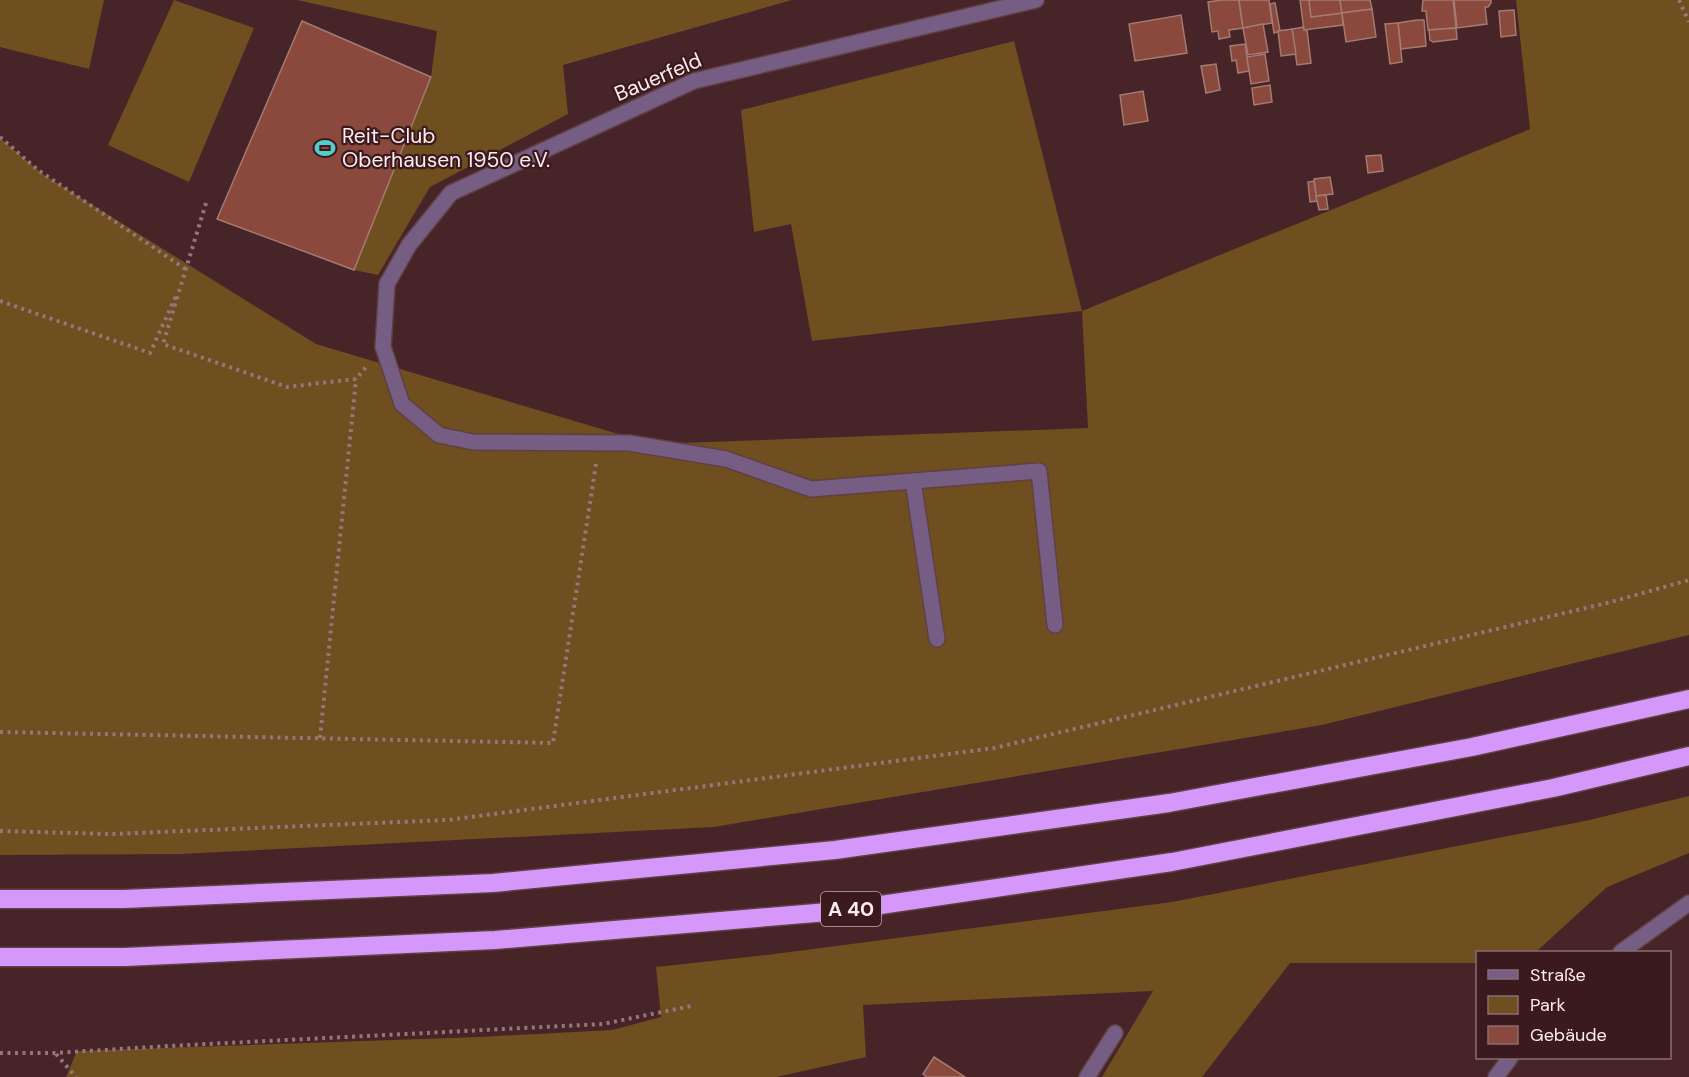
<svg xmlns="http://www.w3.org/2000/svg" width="1689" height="1077" viewBox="0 0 1689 1077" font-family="'DM Sans',sans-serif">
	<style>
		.green { fill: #6f4e1f }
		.building { fill: #8a493c; stroke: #a37b72; stroke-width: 1.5 }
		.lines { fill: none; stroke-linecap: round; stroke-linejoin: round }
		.lane-casing { stroke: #604043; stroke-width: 18 }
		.street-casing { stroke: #604043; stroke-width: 18 }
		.highway-casing { stroke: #604043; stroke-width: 21 }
		.path { stroke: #93777a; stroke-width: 4; stroke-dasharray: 3 4.5; stroke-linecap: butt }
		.lane { stroke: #765d84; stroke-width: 15 }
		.street { stroke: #765d84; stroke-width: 15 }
		.highway { stroke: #d697fa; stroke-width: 18 }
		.labels { text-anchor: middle; stroke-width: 4.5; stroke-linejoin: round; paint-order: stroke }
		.shield { fill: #3b1a1f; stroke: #c4acae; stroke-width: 1.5 }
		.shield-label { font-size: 20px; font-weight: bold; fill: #feebec }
		.street-label { font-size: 21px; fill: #feebec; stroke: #3b1a1f }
		.poi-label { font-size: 21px; fill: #feebec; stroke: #3b1a1f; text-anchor: start }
	</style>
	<rect width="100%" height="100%" fill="#462428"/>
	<g class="green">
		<polygon points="0,0 104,0 89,69 0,47"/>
		<polygon points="174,0 254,28 189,182 108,145"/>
		<polygon points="297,0 792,0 563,65 568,114 430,187 378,275 354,270 431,77 437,31"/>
		<polygon points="1516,0 1689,0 1689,635 1322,725 714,827 180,854 0,855 0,138 44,175 316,344 652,444 1088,428 1082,311 812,341 791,224 754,232 741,110 1014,41 1082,311 1530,129"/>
		<polygon points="1689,796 1689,853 1607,887 1536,952 1478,952 1477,963 1290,963 1202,1077 1102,1077 1153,991 863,1005 866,1057 776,1077 66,1077 77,1051 479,1037 612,1030 661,1017 656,967 767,955 1172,902 1585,821"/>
	</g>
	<g class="building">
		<polygon points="1222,0 1239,0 1243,28 1229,30 1230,37 1219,39 1218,31 1212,32 1208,2"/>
		<polygon points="1239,0 1269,0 1272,23 1243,28"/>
		<polygon points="1300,0 1309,0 1311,17 1342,13 1343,25 1304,30"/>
		<polygon points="1309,0 1340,0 1342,13 1311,17"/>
		<polygon points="1340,0 1370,0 1372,9 1342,13"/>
		<polygon points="1423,0 1453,0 1456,28 1428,30 1426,11 1422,11"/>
		<polygon points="1454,0 1491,0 1491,3 1488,7 1485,7 1487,24 1457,28"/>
		<polygon points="1275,3 1280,31 1274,33 1270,4"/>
		<polygon points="1372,9 1376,37 1346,42 1342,13"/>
		<polygon points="1514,10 1516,35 1501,37 1499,11"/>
		<polygon points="1181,15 1187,53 1135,61 1129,24"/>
		<polygon points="1417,20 1424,20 1426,46 1401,49 1398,23"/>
		<polygon points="302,21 431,77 354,270 217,219"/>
		<polygon points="1398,23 1402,62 1390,64 1385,24"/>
		<polygon points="1263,24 1268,52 1248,55 1243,28"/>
		<polygon points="1303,27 1304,30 1307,30 1311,63 1297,65 1292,29"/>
		<polygon points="1456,28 1457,39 1433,42 1430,40 1429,30"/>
		<polygon points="1292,29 1296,54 1281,56 1278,31"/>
		<polygon points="1245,44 1249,71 1238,73 1236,60 1232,61 1230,46"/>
		<polygon points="1265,54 1269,81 1251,84 1247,57"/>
		<polygon points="1216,64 1220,90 1206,93 1201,66"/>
		<polygon points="1270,85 1272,102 1254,105 1252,88"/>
		<polygon points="1143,91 1148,121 1124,125 1120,95"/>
		<polygon points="1381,155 1383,171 1368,173 1366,156"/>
		<polygon points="1330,177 1333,194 1316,196 1314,179"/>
		<polygon points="1314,181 1317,201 1310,202 1308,182"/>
		<polygon points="1326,195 1328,209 1319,210 1316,196"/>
		<polygon points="934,1057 965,1077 927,1077 923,1074"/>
	</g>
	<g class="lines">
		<g class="lane-casing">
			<g id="lane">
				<polyline points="387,284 383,347 402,404 439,435 473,442 629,443 726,459 811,489 1039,471 1055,625"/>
				<polyline points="913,481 937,639"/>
				<polyline points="1621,952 1689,903"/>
				<polyline points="1496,1077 1510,1058"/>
			</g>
		</g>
		<g class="street-casing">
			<g id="street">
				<polyline points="387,284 409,245 451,193 694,81 1036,0"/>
				<polyline points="1087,1077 1115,1033"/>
			</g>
		</g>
		<g class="highway-casing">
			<g id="highway">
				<polyline points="0,899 124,899 493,883 835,850 1169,803 1472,747 1689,699"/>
				<polyline points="0,957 125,957 495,940 840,911 1172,862 1553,788 1689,756"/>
			</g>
		</g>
		<g class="path">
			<polyline points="1679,0 1689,22"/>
			<polyline points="0,137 38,170 187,270"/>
			<polyline points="206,203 163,344 287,387 356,379 367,366"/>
			<polyline points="0,301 150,353 176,296"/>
			<polyline points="0,732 553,743 596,464"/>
			<polyline points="320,738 356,379"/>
			<polyline points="0,831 111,834 448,820 994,748 1611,602 1689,580"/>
			<polyline points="0,1053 55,1053 168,1046 603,1024 691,1006"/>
			<polyline points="56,1054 76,1077"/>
		</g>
		<use href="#lane" class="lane"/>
		<use href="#street" class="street"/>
		<use href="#highway" class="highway"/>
	</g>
	<defs>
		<g id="stadium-bare" transform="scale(1.62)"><path d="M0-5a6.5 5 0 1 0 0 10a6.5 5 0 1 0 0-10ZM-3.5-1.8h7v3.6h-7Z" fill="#53cdca" stroke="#3b1a1f" stroke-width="2.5" paint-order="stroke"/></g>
	</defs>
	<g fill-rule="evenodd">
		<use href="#stadium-bare" x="325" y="148"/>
	</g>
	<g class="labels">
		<rect class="shield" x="821" y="892" width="60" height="34" rx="4.5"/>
		<g class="shield-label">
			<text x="851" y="916">A 40</text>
		</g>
		<g class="street-label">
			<text transform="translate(658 77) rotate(-23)" y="7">Bauerfeld</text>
		</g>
		<g class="poi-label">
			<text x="342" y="143">Reit-Club<tspan x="342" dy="24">Oberhausen 1950 e.V.</tspan></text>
		</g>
	</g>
	<rect x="1476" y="951" width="195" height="108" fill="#3b1a1f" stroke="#896e71" stroke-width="1.5"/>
	<rect x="1488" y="970" width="30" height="9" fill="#765d84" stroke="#896e71" stroke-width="1.5"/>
	<text x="1530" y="981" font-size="18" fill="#feebec">Straße</text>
	<rect x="1488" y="996" width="30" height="18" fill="#6f4e1f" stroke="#896e71" stroke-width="1.5"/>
	<text x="1530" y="1011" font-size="18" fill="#feebec">Park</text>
	<rect x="1488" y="1026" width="30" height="18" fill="#8a493c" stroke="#896e71" stroke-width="1.5"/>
	<text x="1530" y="1041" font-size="18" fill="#feebec">Gebäude</text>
</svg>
